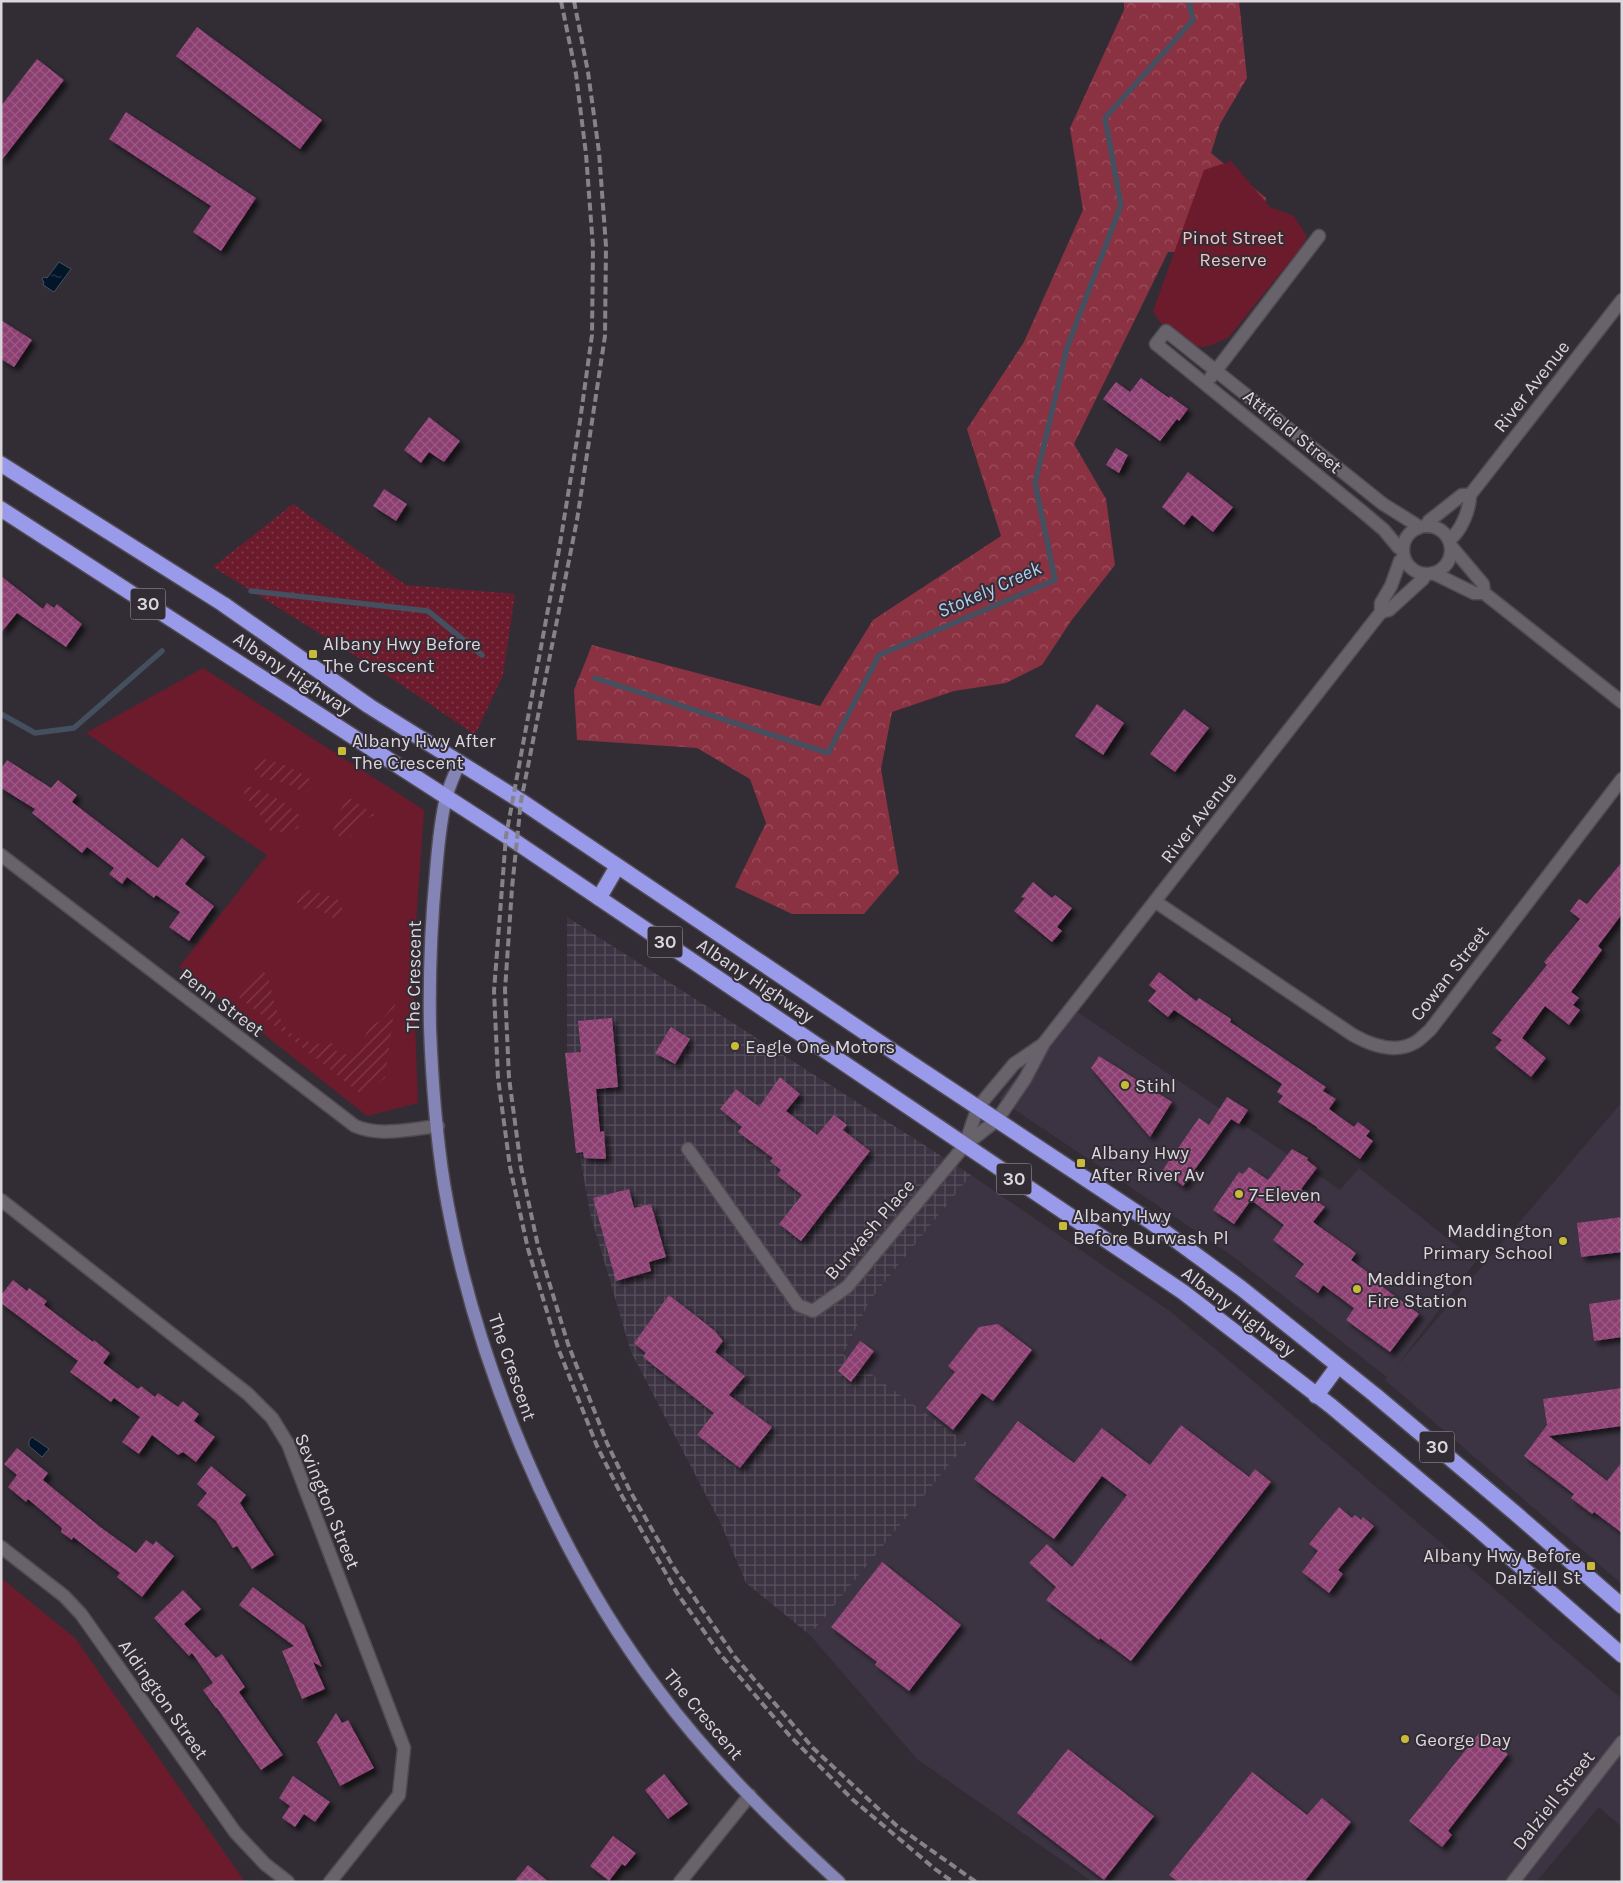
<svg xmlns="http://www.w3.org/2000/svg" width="1623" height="1883" viewBox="0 0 1623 1883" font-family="Karla,sans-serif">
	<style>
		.built { fill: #3c3442 }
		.industrial { fill: url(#industrial-grid) }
		.grass { fill: url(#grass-dots) }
		.forest { fill: url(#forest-crowns) }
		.park { fill: #6b1b2c }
		.garden { fill: url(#garden-furrows) }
		.water { fill: url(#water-ripples); stroke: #444f5f }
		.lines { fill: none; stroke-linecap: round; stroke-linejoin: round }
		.stream { stroke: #444f5f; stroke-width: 5.5 }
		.building { fill: url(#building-cross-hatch); filter: url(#shadow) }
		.minor-casing { stroke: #504b52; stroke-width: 15 }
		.major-casing { stroke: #504b52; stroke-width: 15 }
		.highway-casing { stroke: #504b52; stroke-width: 18 }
		.minor { stroke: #68626b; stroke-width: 12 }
		.major { stroke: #8584b7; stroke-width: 12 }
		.highway { stroke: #999ae9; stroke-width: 15 }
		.rail { stroke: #868289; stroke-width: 4; stroke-dasharray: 8 4; stroke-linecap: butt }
		.poi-dot { fill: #c9bb3a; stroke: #322d35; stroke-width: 2 }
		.labels { text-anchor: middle; stroke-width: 4; stroke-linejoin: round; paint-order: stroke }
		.shield { fill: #322d35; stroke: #a8a3aa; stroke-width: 1 }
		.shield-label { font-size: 18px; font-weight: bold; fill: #dad6dc }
		.park-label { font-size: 19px; fill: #f4c0c4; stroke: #322d35 }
		.street-label { font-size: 19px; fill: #dad6dc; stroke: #322d35 }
		.poi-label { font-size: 19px; fill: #dad6dc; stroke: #322d35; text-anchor: start }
		.water-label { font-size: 20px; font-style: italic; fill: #afcef2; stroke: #322d35 }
	</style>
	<defs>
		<pattern id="industrial-grid" width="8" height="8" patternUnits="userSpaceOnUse" patternTransform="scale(1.25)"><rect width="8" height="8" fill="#3c3442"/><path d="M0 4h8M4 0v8" fill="none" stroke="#58515d"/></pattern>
		<pattern id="grass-dots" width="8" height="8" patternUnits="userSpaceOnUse" patternTransform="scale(1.25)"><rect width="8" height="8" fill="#6b1b2c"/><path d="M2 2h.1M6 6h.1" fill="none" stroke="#803b4a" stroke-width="1.8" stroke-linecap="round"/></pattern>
		<pattern id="forest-crowns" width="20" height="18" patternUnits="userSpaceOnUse" patternTransform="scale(1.25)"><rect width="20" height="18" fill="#8b3242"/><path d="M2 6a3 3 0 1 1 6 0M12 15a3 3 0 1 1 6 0" fill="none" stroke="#9b4f5d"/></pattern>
		<pattern id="garden-furrows" width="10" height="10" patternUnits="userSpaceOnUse" patternTransform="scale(1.25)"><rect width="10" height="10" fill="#6b1b2c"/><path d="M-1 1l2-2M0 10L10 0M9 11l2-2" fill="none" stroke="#803b4a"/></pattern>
		<pattern id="water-ripples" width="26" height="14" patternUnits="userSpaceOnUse" patternTransform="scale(1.25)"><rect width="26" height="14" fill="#031529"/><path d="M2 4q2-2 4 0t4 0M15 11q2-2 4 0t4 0" fill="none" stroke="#273647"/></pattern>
		<pattern id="building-cross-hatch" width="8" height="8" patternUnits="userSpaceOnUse" patternTransform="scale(1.25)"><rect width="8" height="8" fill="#8c3f71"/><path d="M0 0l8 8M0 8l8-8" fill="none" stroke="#9c5a85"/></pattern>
		<filter id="shadow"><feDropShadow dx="4.5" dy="4.5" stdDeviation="2.5" flood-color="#0009"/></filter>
	</defs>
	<rect width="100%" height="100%" fill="#322d35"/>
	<g class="built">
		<polygon points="1070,1007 1340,1190 1359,1168 1476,1261 1396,1367 1622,1102 1622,1584 1385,1380 1387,1377 1227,1252 999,1099"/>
		<polygon points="971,1175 1171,1312 1238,1368 1622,1699 1622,1827 1599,1807 1536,1882 1093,1882 917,1759 810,1635 967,1443 843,1355 871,1299"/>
	</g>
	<polygon class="industrial" points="567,917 971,1175 871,1299 843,1354 967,1443 810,1635 746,1583 721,1524 631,1352 590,1213 569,1095 567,1080"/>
	<polygon class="grass" points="293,504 406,585 515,594 503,675 475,735 402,685 213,567"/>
	<polygon class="forest" points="1124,1 1239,1 1247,78 1220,124 1211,153 1266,198 1263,217 1230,253 1168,252 1074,444 1106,499 1115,565 1071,621 1042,665 1006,683 954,691 892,712 881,769 899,873 864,914 792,914 735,887 766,823 750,779 697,748 577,740 574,690 592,645 820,706 873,620 1001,536 967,429 1024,342 1083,210 1070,128 1124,10"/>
	<g class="park">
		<polygon points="1231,161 1270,207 1294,216 1307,237 1300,249 1229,337 1212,345 1203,347 1196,346 1166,331 1153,311 1204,170"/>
		<polygon points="203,668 424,810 413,965 418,1103 367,1116 179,967 267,855 86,733"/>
		<polygon points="1,1578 75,1638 245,1882 1,1882"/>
	</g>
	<g class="garden">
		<path d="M257 758C275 760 297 769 311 780V788L307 792C297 791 290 784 281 782 271 780 267 780 257 775L253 766Z"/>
		<path d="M245 786C267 790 284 802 301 816L298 828 287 833 270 831 256 808 244 795Z"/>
		<path d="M348 797 375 815 362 820 351 836 343 839 333 832C334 825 343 803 348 797Z"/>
		<path d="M302 889 325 894 340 901 343 911 340 918H333L317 908 305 910C299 906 296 903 295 896Z"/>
		<path d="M261 971 267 974C275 999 276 1033 306 1041 316 1044 323 1045 333 1043L336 1051 348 1055 356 1054 367 1032 373 1025 382 1020 395 1003 385 1078 361 1094 235 994 246 985 248 979Z"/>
	</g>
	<g class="water">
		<polygon points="59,262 71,269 54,292 43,285 44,282 42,279 44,277 47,278"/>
		<polygon points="32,1437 49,1449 42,1457 29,1446 29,1441"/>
	</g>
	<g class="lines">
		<g class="stream">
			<polyline points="251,591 428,611 482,655"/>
			<polyline points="595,678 828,753 879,655 1055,580 1035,483 1067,348 1121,205 1105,118 1193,20 1189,1"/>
			<polyline points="1,714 35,733 74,728 162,651"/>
		</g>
	</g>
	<g class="building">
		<polygon points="197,27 322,120 300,149 176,56"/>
		<polygon points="37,59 64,80 1,161 1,106"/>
		<polygon points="126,112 256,198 221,251 193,232 211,206 109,139"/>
		<polygon points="1,320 32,340 14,367 1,359"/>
		<polygon points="1141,378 1169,398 1170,396 1188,409 1179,421 1177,419 1160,441 1103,399 1116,382 1130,392"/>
		<polygon points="429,417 460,441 444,462 429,452 421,463 404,450"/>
		<polygon points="1116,448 1128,455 1119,473 1106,465"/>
		<polygon points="1188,472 1233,507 1213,532 1192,515 1184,525 1162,507"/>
		<polygon points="384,489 407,504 396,521 373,506"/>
		<polygon points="1,576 43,609 47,603 54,608 57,604 82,624 66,647 17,613 1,633"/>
		<polygon points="1097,704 1124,723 1103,755 1075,736"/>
		<polygon points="1184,709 1209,728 1175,772 1150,754"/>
		<polygon points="7,760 51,788 58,780 77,795 72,802 158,868 182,838 205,857 185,884 214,906 189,941 169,927 180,912 156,895 154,898 127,877 122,884 109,874 114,868 87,847 82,853 32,813 35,809 1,788 1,769"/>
		<polygon points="1622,862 1622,914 1598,946 1602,950 1571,992 1579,998 1573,1005 1580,1010 1569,1025 1545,1006 1522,1038 1546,1058 1531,1077 1495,1048 1502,1040 1492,1033 1547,965 1544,962 1580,919 1570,911 1579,899 1587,904"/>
		<polygon points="1033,882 1052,898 1055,895 1072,908 1057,927 1062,931 1052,942 1014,911 1025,898 1021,897"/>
		<polygon points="1159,972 1196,1001 1199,998 1231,1019 1230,1022 1326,1087 1323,1091 1336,1099 1329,1109 1354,1127 1358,1122 1370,1131 1366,1136 1373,1141 1360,1159 1317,1128 1317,1127 1278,1102 1283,1096 1277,1092 1282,1084 1174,1010 1168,1017 1148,1001 1156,991 1149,985"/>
		<polygon points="612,1018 618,1087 596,1089 600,1132 604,1131 606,1159 584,1158 583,1152 576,1153 565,1053 581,1052 578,1021"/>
		<polygon points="671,1027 690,1039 675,1064 655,1053"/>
		<polygon points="1099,1056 1172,1102 1150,1137 1091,1068"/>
		<polygon points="780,1077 800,1094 786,1111 817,1135 834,1115 847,1125 843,1130 870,1151 801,1241 779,1224 802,1195 777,1175 781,1170 770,1161 773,1158 738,1132 742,1127 720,1109 736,1089 759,1107"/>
		<polygon points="1227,1097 1248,1110 1239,1124 1231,1119 1183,1186 1162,1171 1199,1118 1209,1125"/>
		<polygon points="1292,1149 1308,1158 1307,1160 1317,1168 1301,1189 1325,1207 1313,1222 1356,1253 1351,1260 1373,1276 1372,1279 1419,1314 1390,1352 1346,1320 1354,1308 1323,1285 1318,1293 1295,1276 1304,1264 1273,1240 1284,1225 1251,1200 1234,1224 1213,1210 1239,1172 1243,1174 1249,1167 1268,1180"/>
		<polygon points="629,1189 634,1208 651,1204 666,1257 649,1262 651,1271 616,1281 593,1198"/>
		<polygon points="1622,1217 1622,1252 1581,1257 1577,1223"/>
		<polygon points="13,1280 27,1291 29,1288 47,1301 44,1305 93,1342 94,1340 110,1353 103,1363 138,1389 141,1386 155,1397 158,1393 178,1407 183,1401 199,1414 194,1421 215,1437 196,1462 183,1452 178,1455 152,1435 139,1454 122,1442 140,1417 114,1398 111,1402 70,1372 78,1361 1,1303 1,1295"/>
		<polygon points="669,1295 715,1331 723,1341 715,1352 745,1376 729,1395 772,1427 740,1468 697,1435 714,1413 643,1357 646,1353 634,1343"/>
		<polygon points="1622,1299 1622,1337 1594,1341 1589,1304"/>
		<polygon points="998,1324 1032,1350 993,1401 982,1393 953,1430 926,1408 955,1372 948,1366 979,1327"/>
		<polygon points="860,1341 874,1351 851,1382 838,1371"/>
		<polygon points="1622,1388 1622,1426 1549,1436 1607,1481 1622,1462 1622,1533 1594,1512 1592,1514 1571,1498 1574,1494 1524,1456 1547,1425 1543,1399"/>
		<polygon points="1018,1421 1074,1463 1102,1428 1150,1465 1181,1425 1249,1477 1255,1469 1271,1482 1131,1661 1100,1638 1099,1640 1046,1600 1056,1587 1029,1563 1047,1544 1072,1567 1127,1495 1102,1476 1054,1539 974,1479"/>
		<polygon points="17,1448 48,1473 43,1480 99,1526 136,1553 146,1540 153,1545 156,1541 174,1556 142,1597 117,1577 120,1573 73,1537 72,1540 61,1532 62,1528 28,1499 26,1502 8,1487 17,1475 4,1464"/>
		<polygon points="211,1466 246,1495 240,1503 274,1555 252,1569 237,1546 233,1548 216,1521 197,1505 207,1493 197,1484"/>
		<polygon points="1339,1507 1352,1518 1355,1515 1361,1520 1363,1517 1374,1526 1338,1570 1343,1574 1329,1593 1302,1572 1318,1551 1309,1544"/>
		<polygon points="882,1562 961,1625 909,1691 875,1665 877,1662 831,1627"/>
		<polygon points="253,1587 304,1625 322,1667 313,1662 325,1689 302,1699 282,1651 294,1646 239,1605"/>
		<polygon points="183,1590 201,1609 184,1624 216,1658 222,1654 245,1687 239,1692 283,1755 261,1770 217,1708 216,1708 203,1690 213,1683 192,1653 189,1656 154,1618"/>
		<polygon points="336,1713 342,1723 348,1720 374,1768 340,1786 317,1742"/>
		<polygon points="1480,1732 1508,1754 1448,1831 1452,1835 1442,1847 1409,1821"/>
		<polygon points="1068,1749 1154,1816 1104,1880 1017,1813"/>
		<polygon points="1252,1772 1307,1815 1322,1798 1351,1822 1304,1882 1178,1882 1169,1875"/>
		<polygon points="664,1774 688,1804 668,1819 645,1790"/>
		<polygon points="293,1776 330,1802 315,1822 304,1814 295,1827 282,1818 290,1806 279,1798"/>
		<polygon points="613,1836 636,1853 625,1866 622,1864 609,1881 590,1866"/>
		<polygon points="528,1865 549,1882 514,1882"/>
	</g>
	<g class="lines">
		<g class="minor-casing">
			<g id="minor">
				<polyline points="1211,377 1319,236"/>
				<polyline points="1427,526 1429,521 1462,495 1470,495"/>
				<circle cx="1427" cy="550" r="24"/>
				<path d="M1449 540C1461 532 1470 509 1470 495L1622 300"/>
				<polyline points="1451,546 1483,584 1484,593"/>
				<polyline points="1403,550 1398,547 1384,530 1364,513 1156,344 1166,331 1383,504 1415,524 1418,528"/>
				<polyline points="1433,573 1474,593 1484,593 1622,702"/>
				<polyline points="1381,612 1389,610 1423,579 1425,574"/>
				<path d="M1 855 355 1126C380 1137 411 1129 438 1126"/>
				<path d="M1156 902 1353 1035C1371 1045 1394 1054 1414 1043 1420 1040 1425 1034 1430 1030L1622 779"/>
				<polyline points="965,1145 978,1107 1014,1064 1042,1045"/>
				<polyline points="688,1149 798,1305 813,1311 847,1287 965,1145 997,1120 1025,1079 1044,1043 1381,612 1381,603 1391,586 1400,561 1404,557"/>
				<polyline points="1,1200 248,1394 272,1418 288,1444 404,1748 399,1795 330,1882"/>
				<polyline points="1,1547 64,1596 81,1614 235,1832 265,1864 288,1882"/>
				<polyline points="680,1882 750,1795"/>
				<polyline points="1513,1882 1622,1742"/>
			</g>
		</g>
		<g class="major-casing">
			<path id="major" d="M459 763C455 774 449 786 446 798 440 822 438 848 436 872 431 924 429 976 430 1028 432 1080 436 1133 444 1184 473 1358 553 1550 659 1691 711 1761 775 1823 839 1882"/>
		</g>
		<g class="highway-casing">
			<g id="highway">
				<polyline points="1,464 223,604 369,706 521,801 897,1054 1151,1222 1241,1288 1375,1395 1515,1513 1622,1606"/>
				<polyline points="1,509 516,842 1183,1292 1331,1406 1479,1530 1622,1655"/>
				<polyline points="599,898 617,867"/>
				<polyline points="1316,1396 1338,1366"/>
			</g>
		</g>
		<use href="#minor" class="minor"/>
		<use href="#major" class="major"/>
		<use href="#highway" class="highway"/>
		<g class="rail">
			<polyline points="561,1 576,74 586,154 593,247 592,335 580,421 559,550 506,836 494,991 498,1078 510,1167 528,1249 558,1348 597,1446 622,1496 677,1593 720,1654 790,1736 852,1799 935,1869 953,1882"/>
			<polyline points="574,1 588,72 599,152 606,246 605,336 577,520 521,801 512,888 505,990 509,1078 521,1167 538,1246 568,1344 607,1443 630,1491 674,1568 735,1657 813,1748 897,1826 976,1882"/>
		</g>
	</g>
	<g class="poi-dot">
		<rect x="308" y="649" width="10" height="10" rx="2.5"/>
		<rect x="337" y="746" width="10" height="10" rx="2.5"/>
		<circle cx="735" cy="1046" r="5"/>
		<circle cx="1125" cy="1085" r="5"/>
		<rect x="1076" y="1158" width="10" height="10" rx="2.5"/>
		<circle cx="1239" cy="1194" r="5"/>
		<rect x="1058" y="1221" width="10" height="10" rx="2.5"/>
		<circle cx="1563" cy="1241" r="5"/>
		<circle cx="1357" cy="1289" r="5"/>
		<rect x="1586" y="1561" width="10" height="10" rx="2.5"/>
		<circle cx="1405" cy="1739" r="5"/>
	</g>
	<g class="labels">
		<g class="shield">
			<rect x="130.5" y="588.5" width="35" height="31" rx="4"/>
			<rect x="647.5" y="926.5" width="35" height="31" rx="4"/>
			<rect x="996.5" y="1163.5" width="35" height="31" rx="4"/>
			<rect x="1419.5" y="1431.5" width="35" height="31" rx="4"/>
		</g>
		<g class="shield-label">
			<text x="148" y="610">30</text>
			<text x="665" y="948">30</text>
			<text x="1014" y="1185">30</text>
			<text x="1437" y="1453">30</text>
		</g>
		<g class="park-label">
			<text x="1233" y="244">Pinot Street<tspan x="1233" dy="22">Reserve</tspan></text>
		</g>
		<g class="street-label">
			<text transform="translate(1531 386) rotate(-52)" y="7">River Avenue</text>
			<text transform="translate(1293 431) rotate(39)" y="7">Attfield Street</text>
			<text transform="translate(293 673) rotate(33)" y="7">Albany Highway</text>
			<text transform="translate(1198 817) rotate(-52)" y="7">River Avenue</text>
			<text transform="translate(1449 973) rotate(-52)" y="7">Cowan Street</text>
			<text transform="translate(413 976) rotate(-89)" y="7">The Crescent</text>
			<text transform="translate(756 980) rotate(34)" y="7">Albany Highway</text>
			<text transform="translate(222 1002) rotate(37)" y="7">Penn Street</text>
			<text transform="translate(869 1229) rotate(-49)" y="7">Burwash Place</text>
			<text transform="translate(1239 1311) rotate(37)" y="7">Albany Highway</text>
			<text transform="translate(513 1367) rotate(71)" y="7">The Crescent</text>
			<text transform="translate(328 1501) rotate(68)" y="7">Sevington Street</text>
			<text transform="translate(164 1699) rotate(55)" y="7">Aldington Street</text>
			<text transform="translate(704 1714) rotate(50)" y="7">The Crescent</text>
			<text transform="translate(1553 1800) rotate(-52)" y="7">Dalziell Street</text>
		</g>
		<g class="poi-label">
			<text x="323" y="650">Albany Hwy Before<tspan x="323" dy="22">The Crescent</tspan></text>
			<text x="352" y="747">Albany Hwy After<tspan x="352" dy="22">The Crescent</tspan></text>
			<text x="745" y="1053">Eagle One Motors</text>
			<text x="1135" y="1092">Stihl</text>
			<text x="1091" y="1159">Albany Hwy<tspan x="1091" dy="22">After River Av</tspan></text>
			<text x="1249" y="1201">7-Eleven</text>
			<text x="1073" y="1222">Albany Hwy<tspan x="1073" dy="22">Before Burwash Pl</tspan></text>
			<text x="1553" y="1237" text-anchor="end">Maddington<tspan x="1553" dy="22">Primary School</tspan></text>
			<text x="1367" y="1285">Maddington<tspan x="1367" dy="22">Fire Station</tspan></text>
			<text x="1581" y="1562" text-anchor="end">Albany Hwy Before<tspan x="1581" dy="22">Dalziell St</tspan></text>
			<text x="1415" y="1746">George Day</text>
		</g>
		<g class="water-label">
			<text transform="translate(989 589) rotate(-24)" y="7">Stokely Creek</text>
		</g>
	</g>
	<rect width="1623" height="1883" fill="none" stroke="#dad6dc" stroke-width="5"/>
</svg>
